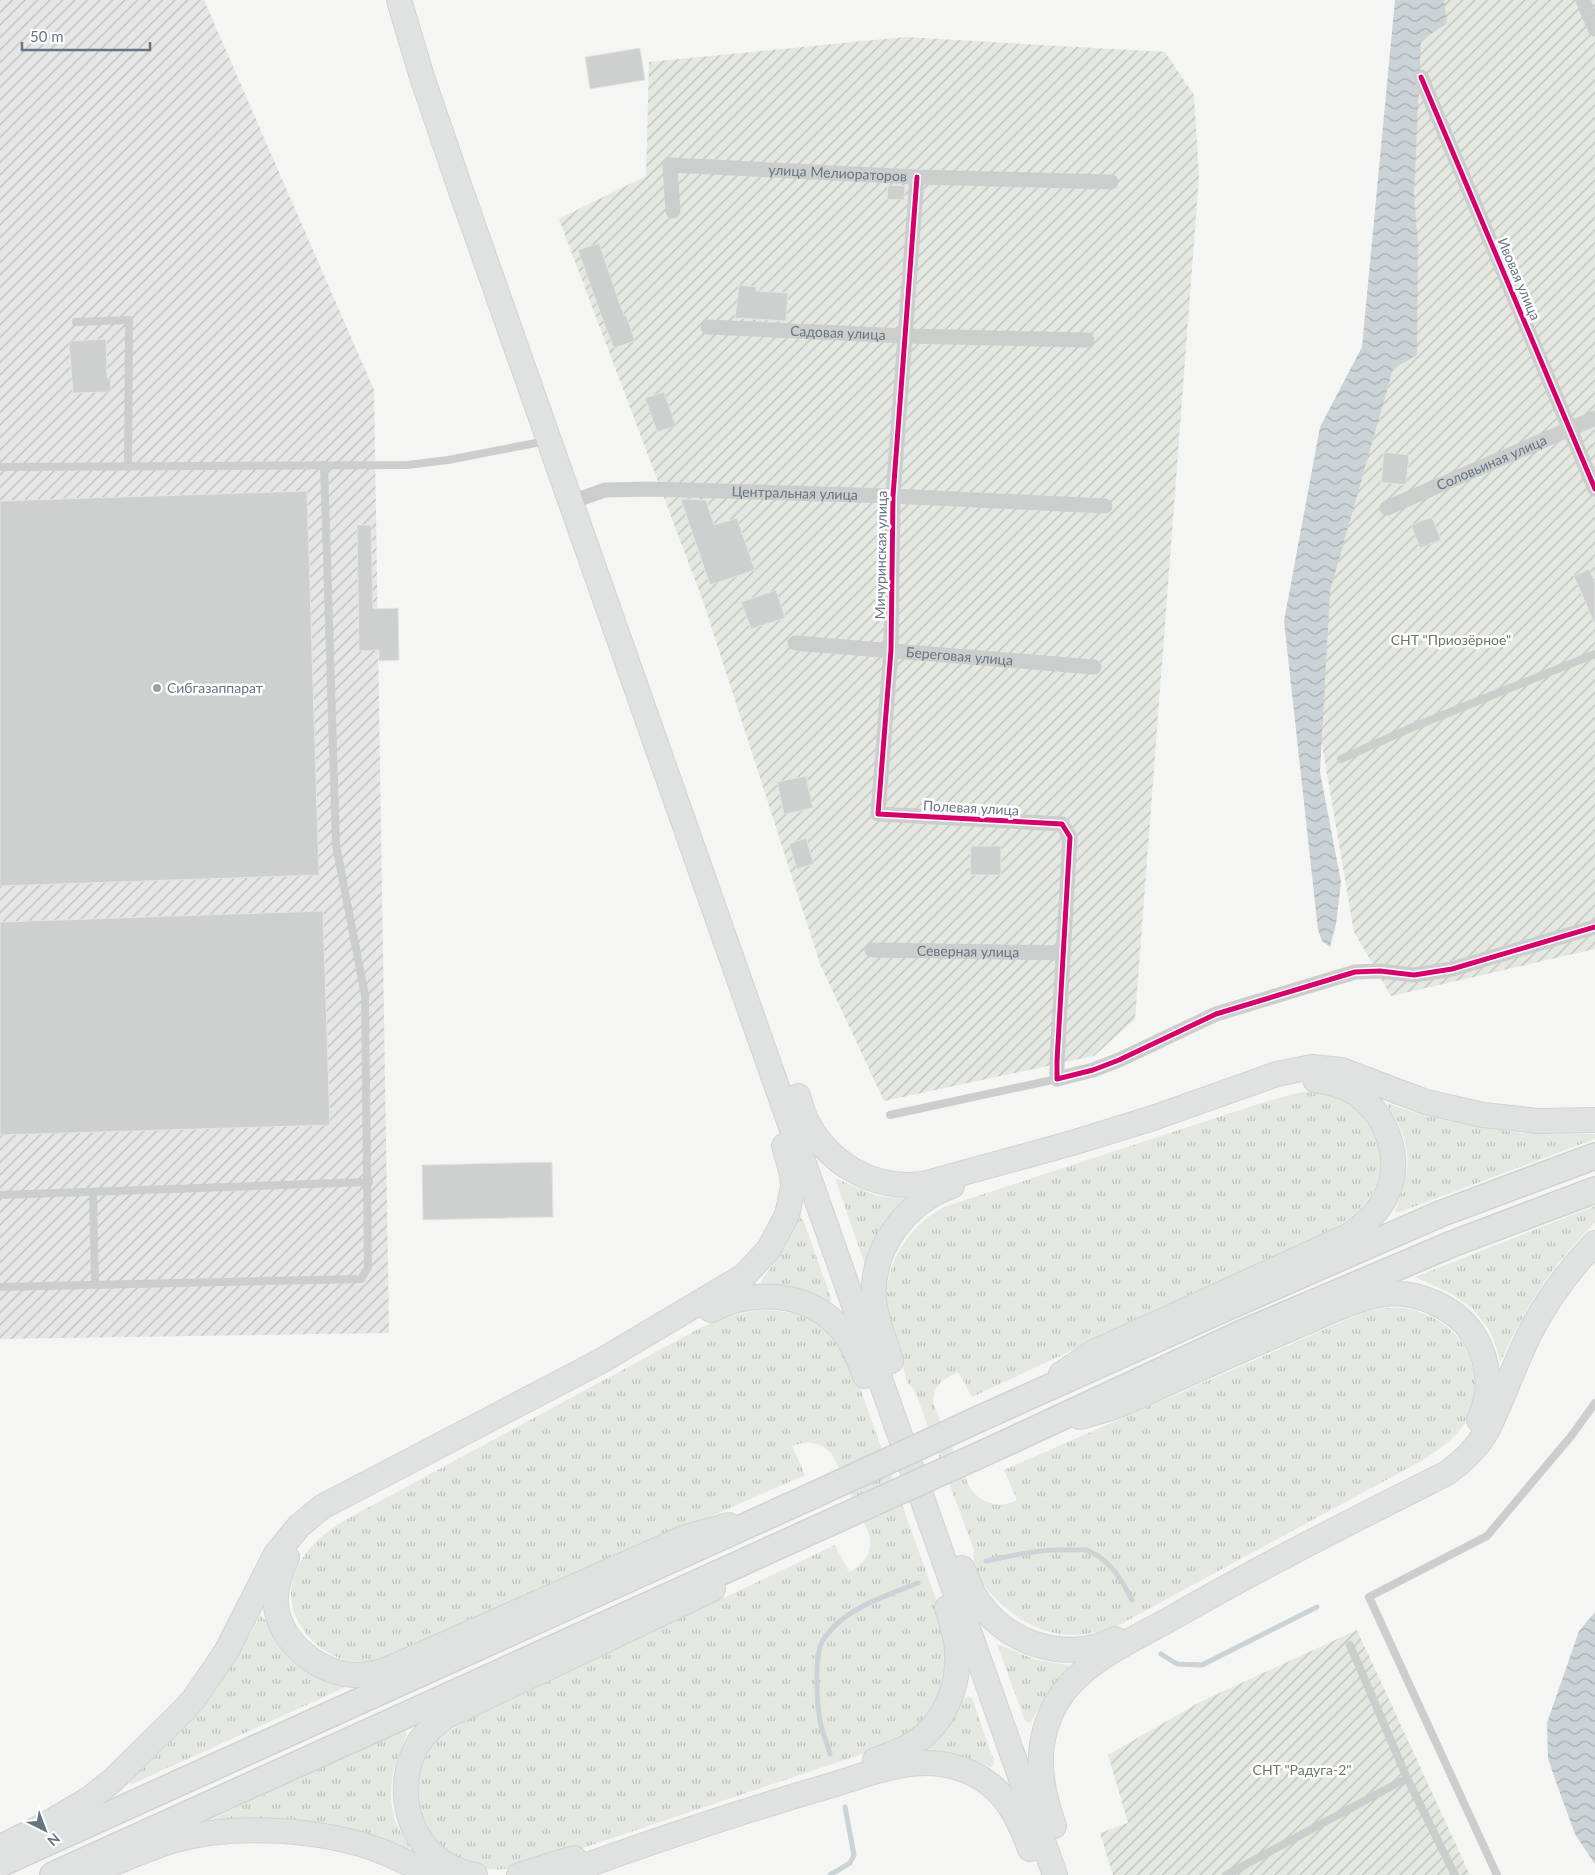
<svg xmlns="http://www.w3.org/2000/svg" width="1595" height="1875" viewBox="0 0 1595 1875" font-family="Lato,sans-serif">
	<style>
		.industrial { fill: url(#industrial-furrows) }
		.grass { fill: url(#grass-tufts) }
		.garden { fill: url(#garden-furrows) }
		.water { fill: url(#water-waves) }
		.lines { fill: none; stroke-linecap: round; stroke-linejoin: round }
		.stream { stroke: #ccd3d6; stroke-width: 5 }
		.building { fill: #cecfcf; stroke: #e4e4e3 }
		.primary-casing { stroke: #d2d3d2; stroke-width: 26 }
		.trunk-casing { stroke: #d1d2d2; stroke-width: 28 }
		.service { stroke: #cccece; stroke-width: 8 }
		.minor { stroke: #cccece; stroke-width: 15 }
		.primary { stroke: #e0e1e1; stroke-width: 24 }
		.trunk { stroke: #e0e1e1; stroke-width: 25 }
		.trunk-bridge-casing { stroke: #d1d2d2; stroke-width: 28; stroke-linecap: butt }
		.trunk-bridge { stroke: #e0e1e1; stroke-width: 25 }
		.cycleway-casing { stroke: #fff; stroke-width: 8 }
		.cycleway { stroke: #d6006c; stroke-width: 5 }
		.poi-dot { fill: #97a2aa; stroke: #fff; stroke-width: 2 }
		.labels { text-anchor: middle; stroke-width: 5; stroke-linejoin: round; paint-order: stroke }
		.street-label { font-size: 14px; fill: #657583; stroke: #fff }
		.park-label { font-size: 14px; fill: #687a64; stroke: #fff }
		.poi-label { font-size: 14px; fill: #657583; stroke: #fff; text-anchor: start }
	</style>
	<defs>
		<pattern id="industrial-furrows" width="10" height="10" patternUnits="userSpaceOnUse" patternTransform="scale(1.25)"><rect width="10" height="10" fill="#e5e6e5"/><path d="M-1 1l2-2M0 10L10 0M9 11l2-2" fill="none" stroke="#bdbfbf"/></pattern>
		<pattern id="grass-tufts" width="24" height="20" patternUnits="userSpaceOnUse" patternTransform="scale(1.25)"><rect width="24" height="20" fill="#e4e8e1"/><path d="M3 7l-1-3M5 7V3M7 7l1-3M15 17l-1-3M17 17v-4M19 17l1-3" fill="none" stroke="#bcc1bc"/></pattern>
		<pattern id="garden-furrows" width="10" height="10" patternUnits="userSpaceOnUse" patternTransform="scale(1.25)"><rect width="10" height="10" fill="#e4e8e1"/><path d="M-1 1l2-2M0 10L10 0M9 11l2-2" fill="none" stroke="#bcc1bc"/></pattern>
		<pattern id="water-waves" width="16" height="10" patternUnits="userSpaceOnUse" patternTransform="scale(1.25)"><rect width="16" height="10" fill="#ccd3d6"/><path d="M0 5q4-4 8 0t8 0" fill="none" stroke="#a9b0b3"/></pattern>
	</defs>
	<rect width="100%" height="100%" fill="#f5f5f3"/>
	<polygon class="industrial" points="0,0 204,0 374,390 389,1333 0,1339"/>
	<g class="grass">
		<path d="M1301 1092C1341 1091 1376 1114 1380 1156 1381 1169 1379 1182 1372 1193 1364 1207 1352 1216 1339 1226L972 1397 958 1372C943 1379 933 1386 933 1403L969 1486C979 1503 999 1510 1017 1500L1004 1470 1364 1312C1379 1309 1394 1306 1409 1309 1456 1319 1487 1362 1472 1409 1465 1431 1442 1448 1423 1460L1119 1625C1096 1634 1075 1638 1050 1632 1020 1625 967 1584 974 1550L914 1389 908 1384C903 1367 898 1350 893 1333 891 1326 887 1318 887 1311 882 1267 907 1227 944 1207L1261 1103Z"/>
		<path d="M1387 1103 1422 1115 1479 1127 1521 1133 1593 1134H1595V1139L1397 1213 1395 1211C1406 1181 1414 1160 1400 1127 1397 1119 1389 1111 1387 1103Z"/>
		<polygon points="837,1179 877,1196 908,1199 867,1264 864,1262 836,1181"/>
		<path d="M1595 1206V1223C1551 1266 1527 1304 1502 1359L1500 1361 1494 1340 1488 1328 1472 1308 1450 1293 1415 1277Z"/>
		<polygon points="800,1217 804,1222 831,1298 830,1302 800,1289 760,1283 785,1247"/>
		<path d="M757 1310C807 1310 827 1323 852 1366L940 1610 948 1656 940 1699 922 1724 898 1742 538 1863C517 1868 497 1872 474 1867 462 1864 453 1856 443 1847 412 1821 409 1772 436 1742 445 1733 457 1726 467 1720L835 1545 849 1572C864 1565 872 1554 870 1536L832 1454C820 1441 807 1440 792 1446L805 1475 384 1659C371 1661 359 1663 346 1660 318 1653 291 1624 291 1594 291 1581 296 1569 303 1558 320 1530 354 1516 382 1500L702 1327 722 1318Z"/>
		<path d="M260 1616C268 1619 277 1641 282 1649 297 1670 318 1679 342 1684L345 1685 344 1688 130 1785V1780C186 1730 226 1684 260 1616Z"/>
		<polygon points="997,1644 1036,1660 1068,1665 1069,1668 1047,1694 1030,1723 1025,1721"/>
		<path d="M968 1696 972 1698 994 1761 993 1766 991 1767C969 1759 949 1750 925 1752L924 1749C937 1740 947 1730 955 1716 960 1709 962 1700 968 1696Z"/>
		<path d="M403 1731H405L407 1734C394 1765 384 1791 397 1825 401 1833 407 1841 410 1849L374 1836 341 1828 211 1821 218 1816Z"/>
	</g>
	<g class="garden">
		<polygon points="1413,0 1595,0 1595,949 1391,996 1354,932 1303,633 1385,314"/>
		<polygon points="905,37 1165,52 1194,95 1199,176 1135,1019 1094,1056 884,1101 820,964 703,601 559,219 646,176 649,62"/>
		<polygon points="1357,1630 1470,1875 1113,1875 1100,1833 1128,1823 1108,1755 1200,1702"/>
	</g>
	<g class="water">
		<polygon points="1395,0 1444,0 1447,23 1421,41 1414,194 1418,246 1417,355 1393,369 1330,591 1320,772 1341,882 1336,924 1330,947 1322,941 1318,930 1284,621 1320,427 1362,347"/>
		<polygon points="1595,1612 1595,1864 1575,1834 1556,1782 1548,1758 1547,1723 1579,1631"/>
	</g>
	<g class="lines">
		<g class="stream">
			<path d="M986 1561C1015 1555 1044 1548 1074 1550 1079 1550 1085 1549 1089 1551 1111 1561 1122 1580 1132 1600"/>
			<polyline points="1161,1654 1177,1664 1202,1665 1317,1607"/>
			<path d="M830 1754C827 1743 822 1732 820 1721 817 1704 814 1657 822 1642 841 1609 886 1596 918 1583"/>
			<polyline points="830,1875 850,1863 854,1855 845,1807"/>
		</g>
	</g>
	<g class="building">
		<polygon points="640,48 645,80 590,89 585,57"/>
		<polygon points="888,185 905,186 904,200 887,199"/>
		<polygon points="599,243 624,316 626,315 635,341 614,348 602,318 578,250"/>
		<polygon points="739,285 756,287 756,291 788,293 786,321 735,318"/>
		<polygon points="106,339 107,378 110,378 111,392 73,393 69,341"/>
		<polygon points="664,392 676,426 657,432 645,398"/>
		<polygon points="1384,452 1409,455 1406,485 1381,482"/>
		<polygon points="307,491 319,875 0,886 0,501"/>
		<polygon points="684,499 706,500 714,525 737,518 755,570 710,585 681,500"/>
		<polygon points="1432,517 1441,540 1420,548 1411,525"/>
		<polygon points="357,525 371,525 373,609 398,608 399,660 379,661 379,650 359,651"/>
		<polygon points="1589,569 1595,582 1595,625 1574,576"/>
		<polygon points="776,590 785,618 751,629 741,602"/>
		<polygon points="806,776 813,808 784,814 777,782"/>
		<polygon points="806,838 814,864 797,869 789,844"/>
		<polygon points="971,846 1001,846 1001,875 970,875"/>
		<polygon points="323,911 330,1125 0,1135 0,922"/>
		<polygon points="552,1162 553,1217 423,1220 422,1165"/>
	</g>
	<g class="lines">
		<g class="primary-casing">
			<g id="primary">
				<polyline points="399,0 422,77 461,191 1055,1875"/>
				<path d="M798 1096C801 1105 803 1114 807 1122 830 1165 874 1190 923 1184L1072 1143 1153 1118 1277 1074 1312 1067 1341 1070 1426 1102 1483 1115 1538 1121 1595 1120"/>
				<path d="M711 1310C757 1287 816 1292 847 1337 855 1349 860 1362 865 1376"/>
				<path d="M891 1361C885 1340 875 1319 874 1298 871 1248 906 1202 952 1186"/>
				<path d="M1061 1374 1094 1352 1348 1236C1362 1226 1377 1214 1385 1198 1404 1161 1388 1115 1355 1093 1343 1086 1328 1082 1315 1080"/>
				<path d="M1080 1417C1092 1413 1104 1411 1116 1406 1140 1397 1164 1384 1188 1374 1225 1357 1262 1341 1299 1325 1326 1314 1355 1298 1384 1294 1416 1290 1455 1307 1473 1334 1490 1361 1492 1391 1479 1420"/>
				<path d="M287 1558C280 1573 274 1589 276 1606 281 1644 319 1673 355 1675 366 1675 376 1673 386 1670L686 1537 729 1525"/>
				<path d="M962 1568C966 1576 969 1585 973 1593 1000 1642 1065 1665 1115 1639"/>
				<path d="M875 1760C888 1755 902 1751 914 1743 945 1723 960 1685 957 1649 956 1635 951 1621 947 1608"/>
				<path d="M1054 1826C1039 1783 1033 1743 1057 1702 1080 1662 1133 1640 1172 1618 1262 1566 1354 1520 1447 1473 1464 1461 1476 1449 1487 1431 1503 1399 1514 1365 1530 1333 1547 1299 1569 1270 1595 1243"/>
				<polyline points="0,1847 45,1825 89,1799 113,1780 181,1713 193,1700 226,1652 276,1554 299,1526 322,1507 601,1361 744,1276 769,1249 787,1215 793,1188 792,1174 784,1146"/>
				<path d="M87 1875C116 1862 145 1849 175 1840 235 1823 323 1829 381 1851 399 1858 416 1867 433 1875"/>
				<path d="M475 1875C466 1873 457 1871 449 1866 407 1843 394 1787 417 1746 424 1733 436 1724 447 1716L713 1589"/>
				<polyline points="519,1875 574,1858"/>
				<path d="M559 1875C648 1843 738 1812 829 1786 866 1775 908 1757 947 1765 996 1776 1014 1805 1030 1849"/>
			</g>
		</g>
		<g class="trunk-casing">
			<g id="trunk">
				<polyline points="981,1418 1230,1306 1440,1214 1595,1156"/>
				<polyline points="995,1448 1240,1334 1452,1244 1595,1190"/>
				<polyline points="0,1864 814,1495"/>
				<polyline points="53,1875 827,1524"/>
			</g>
		</g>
		<g class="service">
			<polyline points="76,322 129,320 128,466"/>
			<polyline points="0,467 407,465 448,460 546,441"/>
			<polyline points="1341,759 1413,727 1595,654"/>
			<polyline points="890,1115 1057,1079"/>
			<polyline points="93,1192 95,1284"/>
			<polyline points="0,1195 369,1182"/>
			<polyline points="0,1287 361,1279 368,1267 365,995 336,845 324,465"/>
			<polyline points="1350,1645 1407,1778 1455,1875"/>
			<polyline points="1226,1875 1407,1778"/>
			<polyline points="1497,1875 1369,1597 1487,1536 1572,1435 1595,1403"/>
		</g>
		<g class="minor">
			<polyline points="1583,0 1595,29"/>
			<polyline points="1421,77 1595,489"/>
			<polyline points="917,177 893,496 891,650 878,814 1062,824 1070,837 1057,1061 1057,1079 1093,1070 1119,1060 1216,1014 1355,972 1380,971 1414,975 1452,969 1595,927"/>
			<path id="s1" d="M673 211 670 165 917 177 1111 182"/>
			<path id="s2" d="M708 327 906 336 1087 340"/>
			<path id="s3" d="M571 502 605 490 650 489 893 496 1105 506"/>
			<path id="s4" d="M1387 508 1595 418"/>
			<path id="s5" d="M795 643 1094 667"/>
			<path id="s6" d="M872 950 1064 953"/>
		</g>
		<use href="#primary" class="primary"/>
		<use href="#trunk" class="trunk"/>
		<g class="trunk-bridge-casing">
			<g id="trunk-bridge">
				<polyline points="814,1495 981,1418"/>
				<polyline points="827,1524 995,1448"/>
			</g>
		</g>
		<use href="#trunk-bridge" class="trunk-bridge"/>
		<g class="cycleway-casing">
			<g id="cycleway">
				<polyline points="1421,77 1595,489"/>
				<polyline points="917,177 893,496 891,650 878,814 1062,824 1070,837 1057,1061 1057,1079 1093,1070 1119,1060 1216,1014 1355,972 1380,971 1414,975 1452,969 1595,927"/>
			</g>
		</g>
		<use href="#cycleway" class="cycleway"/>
	</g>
	<circle class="poi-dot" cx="157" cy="688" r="5"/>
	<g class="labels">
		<g class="street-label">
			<text dy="5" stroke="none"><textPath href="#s1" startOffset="214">улица Мелиораторов</textPath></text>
			<text transform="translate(1519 279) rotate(67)" y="5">Ивовая улица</text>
			<text dy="5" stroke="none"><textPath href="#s2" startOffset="130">Садовая улица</textPath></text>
			<text dy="5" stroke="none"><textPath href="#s4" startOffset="114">Соловьиная улица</textPath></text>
			<text dy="5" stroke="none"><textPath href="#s3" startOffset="226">Центральная улица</textPath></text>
			<text transform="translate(881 555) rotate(-89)" y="5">Мичуринская улица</text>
			<text dy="5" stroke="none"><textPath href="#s5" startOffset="165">Береговая улица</textPath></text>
			<text transform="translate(971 808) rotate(3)" y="5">Полевая улица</text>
			<text dy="5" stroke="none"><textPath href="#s6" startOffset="96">Северная улица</textPath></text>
		</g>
		<g class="park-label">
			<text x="1451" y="645">СНТ "Приозёрное"</text>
			<text x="1302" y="1775">СНТ "Радуга-2"</text>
		</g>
		<g class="poi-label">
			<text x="167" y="693">Сибгазаппарат</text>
		</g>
	</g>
	<g transform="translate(45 1830) rotate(138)" stroke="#ffffff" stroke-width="4" paint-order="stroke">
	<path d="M0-4L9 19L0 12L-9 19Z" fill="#657583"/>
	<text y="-8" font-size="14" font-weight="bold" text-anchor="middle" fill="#657583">N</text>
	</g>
	<path d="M22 42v8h128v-8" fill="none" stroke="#657583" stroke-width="2.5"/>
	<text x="30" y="42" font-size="15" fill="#657583" stroke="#ffffff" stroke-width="4" paint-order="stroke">50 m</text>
</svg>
